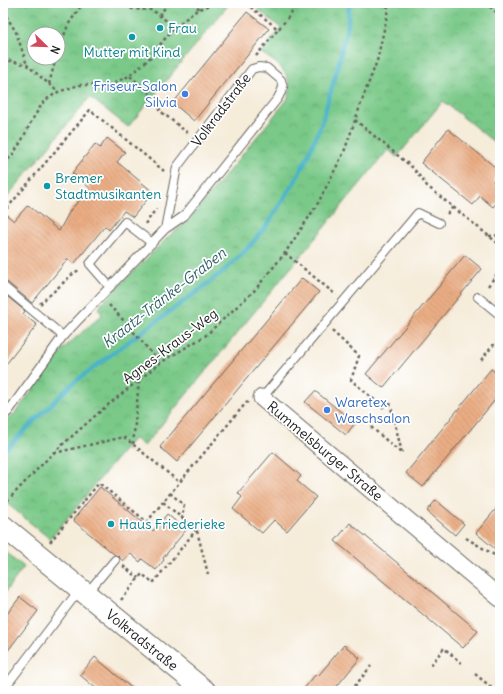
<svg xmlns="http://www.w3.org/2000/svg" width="503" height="694" viewBox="0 0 503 694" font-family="Delius,sans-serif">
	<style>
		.park { fill: url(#park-crowns); stroke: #4b7252; fill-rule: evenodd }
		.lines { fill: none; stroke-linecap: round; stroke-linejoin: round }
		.stream { stroke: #49b3c7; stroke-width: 4.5 }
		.building { fill: url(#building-back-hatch) }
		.service-casing { stroke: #68655e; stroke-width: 10 }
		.minor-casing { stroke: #68655e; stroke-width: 19 }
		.tertiary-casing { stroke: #68655e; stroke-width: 23 }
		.path { stroke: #68655e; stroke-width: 2.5; stroke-dasharray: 3 3; stroke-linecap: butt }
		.service { stroke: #fff; stroke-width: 8 }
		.minor { stroke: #fff; stroke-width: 17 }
		.tertiary { stroke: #fff; stroke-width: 21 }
		.culture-dot { fill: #0f9aa8; stroke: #fff; stroke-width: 1.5 }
		.shop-dot { fill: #3f7fe0; stroke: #fff; stroke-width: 1.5 }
		.labels { text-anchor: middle; stroke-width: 3.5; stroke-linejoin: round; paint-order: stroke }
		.culture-label { font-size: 14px; fill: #0d838f; stroke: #fff; text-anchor: start }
		.shop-label { font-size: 14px; fill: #366cbe; stroke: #fff; text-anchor: end }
		.street-label { font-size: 14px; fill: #1c1c1c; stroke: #fff }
		.water-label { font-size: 15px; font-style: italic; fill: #306069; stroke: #fff }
	</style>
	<defs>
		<pattern id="park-crowns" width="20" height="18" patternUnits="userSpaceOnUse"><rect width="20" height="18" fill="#7ac989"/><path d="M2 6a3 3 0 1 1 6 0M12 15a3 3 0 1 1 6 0" fill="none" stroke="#69ac76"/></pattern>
		<pattern id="building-back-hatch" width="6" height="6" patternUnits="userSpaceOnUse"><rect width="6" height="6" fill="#eaad84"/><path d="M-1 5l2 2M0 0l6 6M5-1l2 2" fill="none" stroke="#c89471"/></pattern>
	</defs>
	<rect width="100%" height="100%" fill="#fff"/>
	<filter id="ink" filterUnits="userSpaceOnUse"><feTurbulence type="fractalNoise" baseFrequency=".025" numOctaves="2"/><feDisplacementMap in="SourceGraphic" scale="8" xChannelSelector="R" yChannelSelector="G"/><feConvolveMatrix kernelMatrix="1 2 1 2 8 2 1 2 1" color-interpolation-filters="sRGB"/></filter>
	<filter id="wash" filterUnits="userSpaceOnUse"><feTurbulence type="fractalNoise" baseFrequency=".012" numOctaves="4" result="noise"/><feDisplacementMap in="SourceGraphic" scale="16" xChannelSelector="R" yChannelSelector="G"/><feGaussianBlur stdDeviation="0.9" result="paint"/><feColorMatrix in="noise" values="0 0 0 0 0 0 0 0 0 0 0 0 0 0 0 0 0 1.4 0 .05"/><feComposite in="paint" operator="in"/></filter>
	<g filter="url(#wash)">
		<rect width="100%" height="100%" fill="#f5ecda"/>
		<g class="park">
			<path d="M3 3H230L128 127 90 97 3 202ZM34 34H58V58H34Z"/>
			<path d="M250 3H500V147L443 101 397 157 388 150 144 446 134 438 50 539 3 500V423L15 413 65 347 102 315 99 309 102 303 169 236 187 222 287 100C296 78 279 63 261 53L281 28Z"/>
			<polygon points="3,550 24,567 3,595"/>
		</g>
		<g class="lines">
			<polyline class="stream" points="3,452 72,384 113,353 202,288 227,268 247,249 265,228 295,181 307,158 321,125 337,70 348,23 349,3"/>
		</g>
		<g id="blocks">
			<g class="building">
				<polygon points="247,12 269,29 194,121 173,103"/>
				<polygon points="448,129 500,171 493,181 500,186 500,199 493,207 480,196 473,205 421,163"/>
				<polygon points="107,138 125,152 117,162 153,192 133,217 124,211 109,230 105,226 74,264 68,259 32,303 7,282 3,281 3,212 14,221 28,205 59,231 71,209 91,189 72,173 95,144 100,148"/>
				<polygon points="465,255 482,269 383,388 366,374"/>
				<polygon points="302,278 319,292 177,462 160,447"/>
				<polygon points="3,293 25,311 23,314 37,325 3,368"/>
				<polygon points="491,369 500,376 500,394 423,487 406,473"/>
				<polygon points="315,391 355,423 346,435 305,402"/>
				<polygon points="273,452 301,476 297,481 316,497 287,531 274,520 262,533 233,509 242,497 238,493"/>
				<polygon points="100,487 153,531 167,514 186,530 163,558 164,560 156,570 142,559 140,562 130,553 123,561 118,556 115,555 73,520"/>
				<polygon points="436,500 464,524 455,535 427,511"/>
				<polygon points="500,504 500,553 476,533"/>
				<polygon points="350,523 478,631 463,648 335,541"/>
				<polygon points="20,597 38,611 3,657 3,619"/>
				<polygon points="344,645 360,658 333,691 302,691 316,674 318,676"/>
				<polygon points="95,657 135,691 99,691 80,675"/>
			</g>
		</g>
	</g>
	<g filter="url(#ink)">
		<use href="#blocks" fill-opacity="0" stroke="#68655e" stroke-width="1"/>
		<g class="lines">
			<g class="service-casing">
				<g id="service">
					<polyline points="3,286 63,336"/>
					<polyline points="110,287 90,264 125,222 152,243"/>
					<polyline points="478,297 500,315"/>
					<polyline points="262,398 418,213 439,223"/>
					<polyline points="3,416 8,412 63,336 165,229 184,216 278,98 283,88 281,80 267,68 259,67 252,69 177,167 165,229"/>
					<polyline points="86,594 115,560"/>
					<polyline points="3,690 80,589"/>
				</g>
			</g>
			<g class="minor-casing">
				<polyline id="minor" points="262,398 500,598"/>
			</g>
			<g class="tertiary-casing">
				<polyline id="tertiary" points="3,526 205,691"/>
			</g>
			<g class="path">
				<polyline points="120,3 132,9 152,10 175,27"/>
				<polyline points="246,3 279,30"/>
				<polyline points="485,3 500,15"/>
				<polyline points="197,9 202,3"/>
				<polyline points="3,11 16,32 27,65"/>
				<polyline points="159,15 169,3"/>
				<polyline points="58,52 68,25 83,3"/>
				<polyline points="256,56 291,14 296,3"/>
				<polyline points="3,59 27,65 58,92"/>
				<polyline points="130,76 163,105 159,110 189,134"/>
				<polyline points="49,84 56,58"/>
				<polyline points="355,120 413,168 427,186 500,245"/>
				<polyline points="3,163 11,157 21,142 32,120 44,101 58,92 79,85 110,85 129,76 148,60 163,41 175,27 197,10 214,3"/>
				<polyline points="3,213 90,110 164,171"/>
				<polyline points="447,214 453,207"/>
				<polyline points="145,224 156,209"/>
				<polyline points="489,236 500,235"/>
				<polyline points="285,253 336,295"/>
				<polyline points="488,286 500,270"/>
				<polyline points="40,304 75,272 80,270"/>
				<polyline points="109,305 126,323 160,363"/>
				<polyline points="332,331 359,356 351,380 385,409"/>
				<polyline points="481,360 500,337"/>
				<polyline points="390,403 402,453"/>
				<polyline points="371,427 401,453"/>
				<polyline points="133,444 139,381"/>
				<polyline points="54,453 124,437 179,482"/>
				<polyline points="170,493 184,505 182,518"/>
				<polyline points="3,505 53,453 103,409 160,363 205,336 254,291 285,253 317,205 344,152 364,95 377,61 387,16 388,3"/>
				<polyline points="197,531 208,574"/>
				<polyline points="466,538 496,556 500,555"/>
				<polyline points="50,542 99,483 147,522 163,502"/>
				<polyline points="123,566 139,578"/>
				<polyline points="121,600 142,574 153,583 196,530 163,502 246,403 248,402"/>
				<polyline points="431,665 444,648 461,663"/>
				<polyline points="475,674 496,691"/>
				<polyline points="351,691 371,666"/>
			</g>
			<use href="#service" class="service"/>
			<use href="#minor" class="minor"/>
			<use href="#tertiary" class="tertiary"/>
		</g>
	</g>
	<g class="culture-dot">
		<circle cx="160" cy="28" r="4"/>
		<circle cx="132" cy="37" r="4"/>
		<circle cx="47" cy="186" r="4"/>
		<circle cx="111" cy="524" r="4"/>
	</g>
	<g class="shop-dot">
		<circle cx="185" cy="94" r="4"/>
		<circle cx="327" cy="410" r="4"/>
	</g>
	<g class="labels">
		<g class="culture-label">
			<text x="168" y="33">Frau</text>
			<text x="132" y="57" text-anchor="middle">Mutter mit Kind</text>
			<text x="55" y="183">Bremer<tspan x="55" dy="16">Stadtmusikanten</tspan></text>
			<text x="119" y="529">Haus Friederieke</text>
		</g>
		<g class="shop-label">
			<text x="177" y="91">Friseur-Salon<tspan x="177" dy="16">Silvia</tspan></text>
			<text x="335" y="407" text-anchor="start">Waretex<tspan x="335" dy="16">Waschsalon</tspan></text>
		</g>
		<g class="street-label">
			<text transform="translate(221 110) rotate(-53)" y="5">Volkradstraße</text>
			<text transform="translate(170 346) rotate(-37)" y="5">Agnes-Kraus-Weg</text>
			<text transform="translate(325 451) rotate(40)" y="5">Rummelsburger Straße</text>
			<text transform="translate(142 640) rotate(39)" y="5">Volkradstraße</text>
		</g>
		<g class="water-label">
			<text transform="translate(164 298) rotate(-38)" y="5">Kraatz-Tränke-Graben</text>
		</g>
	</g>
	<rect width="503" height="694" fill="none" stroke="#fff" stroke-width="16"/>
	<g transform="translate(46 46) rotate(113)"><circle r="19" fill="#ffffff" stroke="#a4a4a4"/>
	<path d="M0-3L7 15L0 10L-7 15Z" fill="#d1495b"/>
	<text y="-6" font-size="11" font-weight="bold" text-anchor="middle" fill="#1c1c1c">N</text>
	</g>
</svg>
